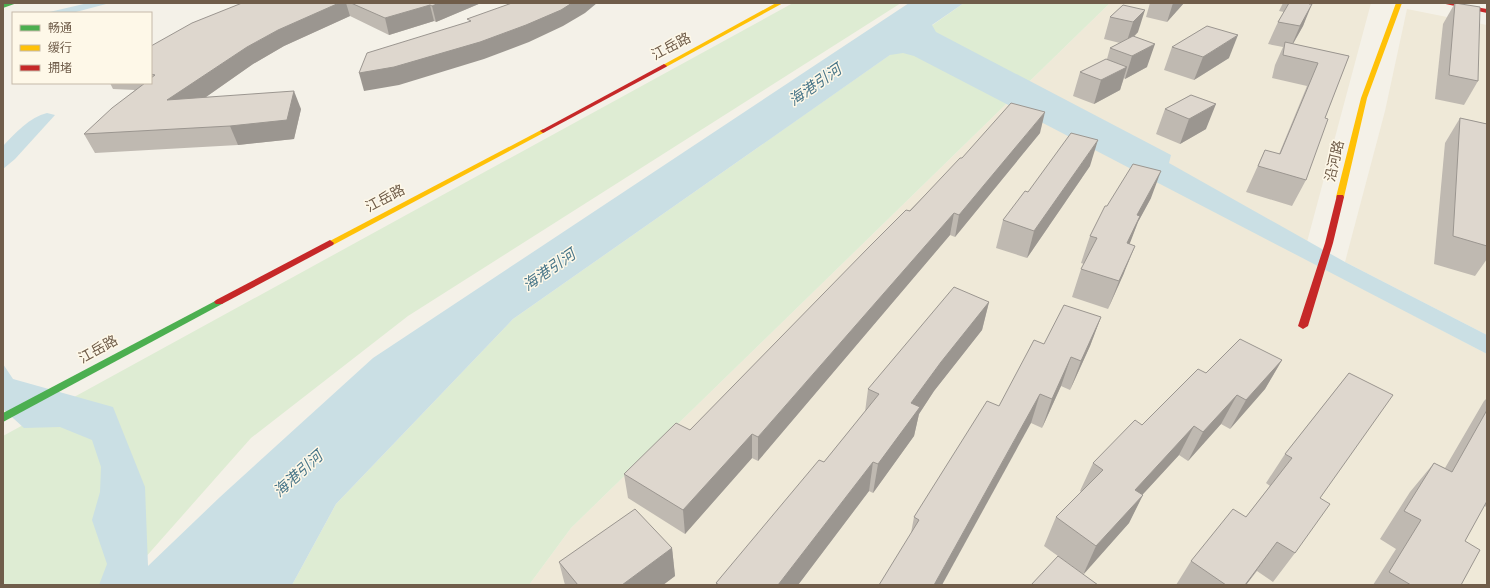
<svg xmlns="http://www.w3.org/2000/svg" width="1490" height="588" viewBox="0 0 1490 588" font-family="'Public Sans','Noto Sans SC',sans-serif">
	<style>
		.residential { fill: #efe9d8 }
		.green { fill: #deecd3 }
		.water { fill: #cadfe4 }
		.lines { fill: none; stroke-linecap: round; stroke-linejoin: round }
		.fast { fill: #4caf50; fill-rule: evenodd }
		.slow { fill: #ffc107; fill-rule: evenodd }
		.jam { fill: #c62828; fill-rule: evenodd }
		.wall { fill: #bfb9b1 }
		.shaded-wall { fill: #9b9690 }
		.building { fill: #ded7ce; stroke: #9b9690 }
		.labels { text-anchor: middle; stroke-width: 3; stroke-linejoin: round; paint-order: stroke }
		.street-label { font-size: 14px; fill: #705d4a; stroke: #fef8e8 }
		.water-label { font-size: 15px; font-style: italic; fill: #497689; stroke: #fef8e8 }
	</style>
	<rect width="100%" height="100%" fill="#f4f1e8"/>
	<g class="residential">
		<polygon points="1110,3 1371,3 1303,257 1487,354 1487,585 529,585 571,528"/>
		<polygon points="1407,9 1487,25 1487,335 1345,262 1385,111"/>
	</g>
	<g class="green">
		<polygon points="793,3 901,3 408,316 251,438 121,585 3,585 3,436"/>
		<polygon points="964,3 1110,3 571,528 529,585 292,585 336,504 513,319"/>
	</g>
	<g class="water">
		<polygon points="88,3 110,3 72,13 45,13"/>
		<polygon points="909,3 964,3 932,25 936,32 1171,155 1169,163 1345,262 1487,335 1487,354 914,56 903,53 890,55 513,319 336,504 292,585 99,585 107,564 92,520 100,492 101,467 92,440 60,427 24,428 3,409 3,364 13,379 113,407 145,487 148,566 220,497 373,358"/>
		<path d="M47 113 55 115 15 159 3 169V146C15 133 30 117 47 113Z"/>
	</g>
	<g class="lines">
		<g class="fast">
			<polygon points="8,3 17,3 3,8 3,4"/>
			<polygon points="219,299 224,302 222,304 3,422 3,413"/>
		</g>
		<g class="slow">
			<polygon points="776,3 783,3 666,67 661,66"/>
			<polygon points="1396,3 1402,3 1367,98 1344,197 1343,199 1337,199 1336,197 1361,98"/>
			<polygon points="543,129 546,131 545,132 333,245 327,245 326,243"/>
		</g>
		<g class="jam">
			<polygon points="1441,3 1452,3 1487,9 1487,13"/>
			<polygon points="664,64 667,66 666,67 545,132 543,133 540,131"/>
			<polygon points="1337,195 1343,195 1344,197 1333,243 1308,326 1303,329 1298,326 1325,243"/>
			<polygon points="330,240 334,243 333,245 222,304 216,304 214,302 216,300"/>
		</g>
	</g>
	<g class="wall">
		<polygon points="242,3 481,3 436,22 434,21 389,35 350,16 284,46 253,64 206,97 301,109 294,139 238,145 95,153 84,134 135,90 113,89 110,83 151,83 151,46"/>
		<polygon points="1150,3 1184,3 1167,22 1146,17"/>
		<polygon points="1283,3 1311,3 1303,26 1293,44 1349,56 1325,118 1306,180 1292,206 1246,192 1265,150 1279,154 1307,86 1272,78 1275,65 1283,47 1268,44 1278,22 1284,12 1279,11"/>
		<polygon points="1455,3 1478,81 1464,105 1435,99 1443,24"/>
		<polygon points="1123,5 1138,32 1134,37 1147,67 1125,79 1124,78 1120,90 1094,104 1073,96 1080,72 1107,59 1110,48 1120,43 1104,39 1110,17"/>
		<polygon points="1172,47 1229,58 1194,80 1164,70"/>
		<polygon points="1191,95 1206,129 1180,144 1156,134 1165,109"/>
		<polygon points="1460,118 1487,124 1487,259 1475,276 1434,264 1445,143"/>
		<polygon points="1040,133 955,237 950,235 758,461 752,458 685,534 628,498 624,474 690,430 962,158"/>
		<polygon points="1090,166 1027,258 996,248 1003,220 1028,192"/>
		<polygon points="1151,198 1138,222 1129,244 1124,273 1108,309 1072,297 1081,269 1084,264 1081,263 1090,236 1107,206"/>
		<polygon points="989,302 982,330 934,391 919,414 914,436 873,493 869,491 798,585 716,585 716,583 824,462 865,412 868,389"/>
		<polygon points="1101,317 1090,346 1070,390 1061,386 1042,428 1031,423 911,533 914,517 999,406 1044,344"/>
		<polygon points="1282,360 1265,389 1230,429 1221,424 1188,461 1179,455 1143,494 1129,523 1083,574 1044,546 1056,517 1081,492 1080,491 1093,463 1142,425 1206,373"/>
		<polygon points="1349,373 1320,498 1295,553 1273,582 1257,571 1246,585 1176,585 1191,561 1246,517 1270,486 1266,483 1285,454"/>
		<polygon points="1487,398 1487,507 1484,506 1465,541 1461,585 1373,585 1396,549 1380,539 1410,492 1434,463 1445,468 1484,401"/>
		<polygon points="672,548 675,576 663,585 565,585 559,562"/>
	</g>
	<g class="shaded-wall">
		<polygon points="339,3 346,3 350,16 284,46 253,64 176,118 167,100 247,47 278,30"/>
		<polygon points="439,3 481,3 436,22 432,6"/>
		<polygon points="572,3 597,3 585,13 563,26 529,42 484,59 399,85 364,91 359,73"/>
		<polygon points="1173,3 1184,3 1167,22"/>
		<polygon points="1312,4 1303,26 1290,49 1300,26"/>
		<polygon points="430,5 434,21 389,35 385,18"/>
		<polygon points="1145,10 1138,32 1126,44 1133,22"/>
		<polygon points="1238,35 1229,58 1194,80 1203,57"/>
		<polygon points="1155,44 1147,67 1125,79 1132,56"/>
		<polygon points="1127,67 1120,90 1094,104 1101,80"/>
		<polygon points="294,91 301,109 294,139 238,145 230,126"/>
		<polygon points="1216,104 1206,129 1180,144 1189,119"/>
		<polygon points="1045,112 1040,133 955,237 959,215"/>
		<polygon points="1098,140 1090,166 1027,258 1034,231"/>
		<polygon points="1161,171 1151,198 1138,222 1130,243 1117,271 1137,215"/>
		<polygon points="954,213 950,235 758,461 758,437"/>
		<polygon points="1135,246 1124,273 1108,309 1119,281"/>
		<polygon points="989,302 982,330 934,391 919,414 914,436 873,493 878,464 911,403 941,362"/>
		<polygon points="1101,317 1090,346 1070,390 1081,361"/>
		<polygon points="1071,357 1061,386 1042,428 1052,399"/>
		<polygon points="1282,360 1265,389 1230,429 1246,400"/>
		<polygon points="1040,394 1031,423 942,585 934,585"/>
		<polygon points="1237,395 1221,424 1188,461 1203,432"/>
		<polygon points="1194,426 1179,455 1121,518 1135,490"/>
		<polygon points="752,434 752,458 685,534 683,510"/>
		<polygon points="873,462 869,491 798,585 778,585"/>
		<polygon points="1143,495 1129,523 1083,575 1096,546"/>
		<polygon points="1277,542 1246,585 1245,585"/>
		<polygon points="672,548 675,576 663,585 622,585"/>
	</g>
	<g class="building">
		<polygon points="242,3 339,3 278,30 247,47 167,100 294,91 287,120 230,126 84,134 112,108 145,83 151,83 151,78 155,75 151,74 151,46 192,23"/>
		<polygon points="351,3 439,3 432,6 430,5 385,18"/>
		<polygon points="512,3 572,3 561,10 526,25 480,42 394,67 359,73 367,53 471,21 467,19"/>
		<polygon points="1289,3 1309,3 1309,4 1312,4 1300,26 1278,22"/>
		<polygon points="1455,3 1480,7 1478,81 1449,75"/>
		<polygon points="1123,5 1145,10 1133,22 1110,17"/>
		<polygon points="1207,26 1238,35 1203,57 1172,47"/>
		<polygon points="1133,36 1155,44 1132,56 1110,48"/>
		<polygon points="1285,42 1349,56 1325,118 1328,119 1306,180 1258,166 1265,150 1280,154 1318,63 1283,55"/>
		<polygon points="1106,59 1127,67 1101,80 1080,72"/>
		<polygon points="1191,95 1216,104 1189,119 1165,109"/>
		<polygon points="1011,103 1045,112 959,215 954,213 758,437 752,434 683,510 624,474 676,423 690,430 869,247 906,210 910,211 960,158 962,158"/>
		<polygon points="1460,118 1487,124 1487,246 1453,236"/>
		<polygon points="1071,133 1098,140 1034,231 1003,220 1025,191 1028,192"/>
		<polygon points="1133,164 1161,171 1137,215 1140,216 1127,243 1135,246 1119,281 1081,269 1097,238 1090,236 1105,206 1107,206"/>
		<polygon points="954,287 989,302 941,362 911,403 920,407 878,464 873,462 778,585 719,585 716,583 819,460 824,462 879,394 868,389"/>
		<polygon points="1064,305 1101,317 1081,361 1071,357 1052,399 1040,394 934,585 879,585 919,520 914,517 987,401 999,406 1034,340 1044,344"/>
		<polygon points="1240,339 1282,360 1246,400 1237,395 1203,432 1194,426 1135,490 1143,495 1096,546 1056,517 1103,470 1093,463 1135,420 1142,425 1198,369 1206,373"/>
		<polygon points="1349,373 1393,395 1320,498 1330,504 1295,553 1277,542 1245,585 1226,585 1191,561 1233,509 1246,517 1292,458 1285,454"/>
		<polygon points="1487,410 1487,501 1465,541 1480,550 1461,585 1411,585 1389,572 1421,520 1404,511 1434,463 1452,472"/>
		<polygon points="635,509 672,548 622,585 578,585 559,562"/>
		<polygon points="1058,556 1098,585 1031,585"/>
	</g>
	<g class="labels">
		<g class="street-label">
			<text transform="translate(671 46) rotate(-28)" y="5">江岳路</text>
			<text transform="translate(1334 161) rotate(-77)" y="5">沿河路</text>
			<text transform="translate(385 198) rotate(-28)" y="5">江岳路</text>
			<text transform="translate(98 349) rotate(-29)" y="5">江岳路</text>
		</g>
		<g class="water-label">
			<text transform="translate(815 85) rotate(-35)" y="5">海港引河</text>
			<text transform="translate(549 270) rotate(-35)" y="5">海港引河</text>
			<text transform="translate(298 474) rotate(-42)" y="5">海港引河</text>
		</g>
	</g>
	<rect width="1490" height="588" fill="none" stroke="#705d4a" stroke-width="8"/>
	<rect x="12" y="12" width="140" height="72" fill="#fef8e8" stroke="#c5baa9"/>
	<rect x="20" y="25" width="20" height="6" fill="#4caf50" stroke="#c5baa9"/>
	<text x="48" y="32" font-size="12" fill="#705d4a">畅通</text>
	<rect x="20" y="45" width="20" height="6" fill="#ffc107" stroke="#c5baa9"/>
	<text x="48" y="52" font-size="12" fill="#705d4a">缓行</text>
	<rect x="20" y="65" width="20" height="6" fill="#c62828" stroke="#c5baa9"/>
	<text x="48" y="72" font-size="12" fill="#705d4a">拥堵</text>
</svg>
